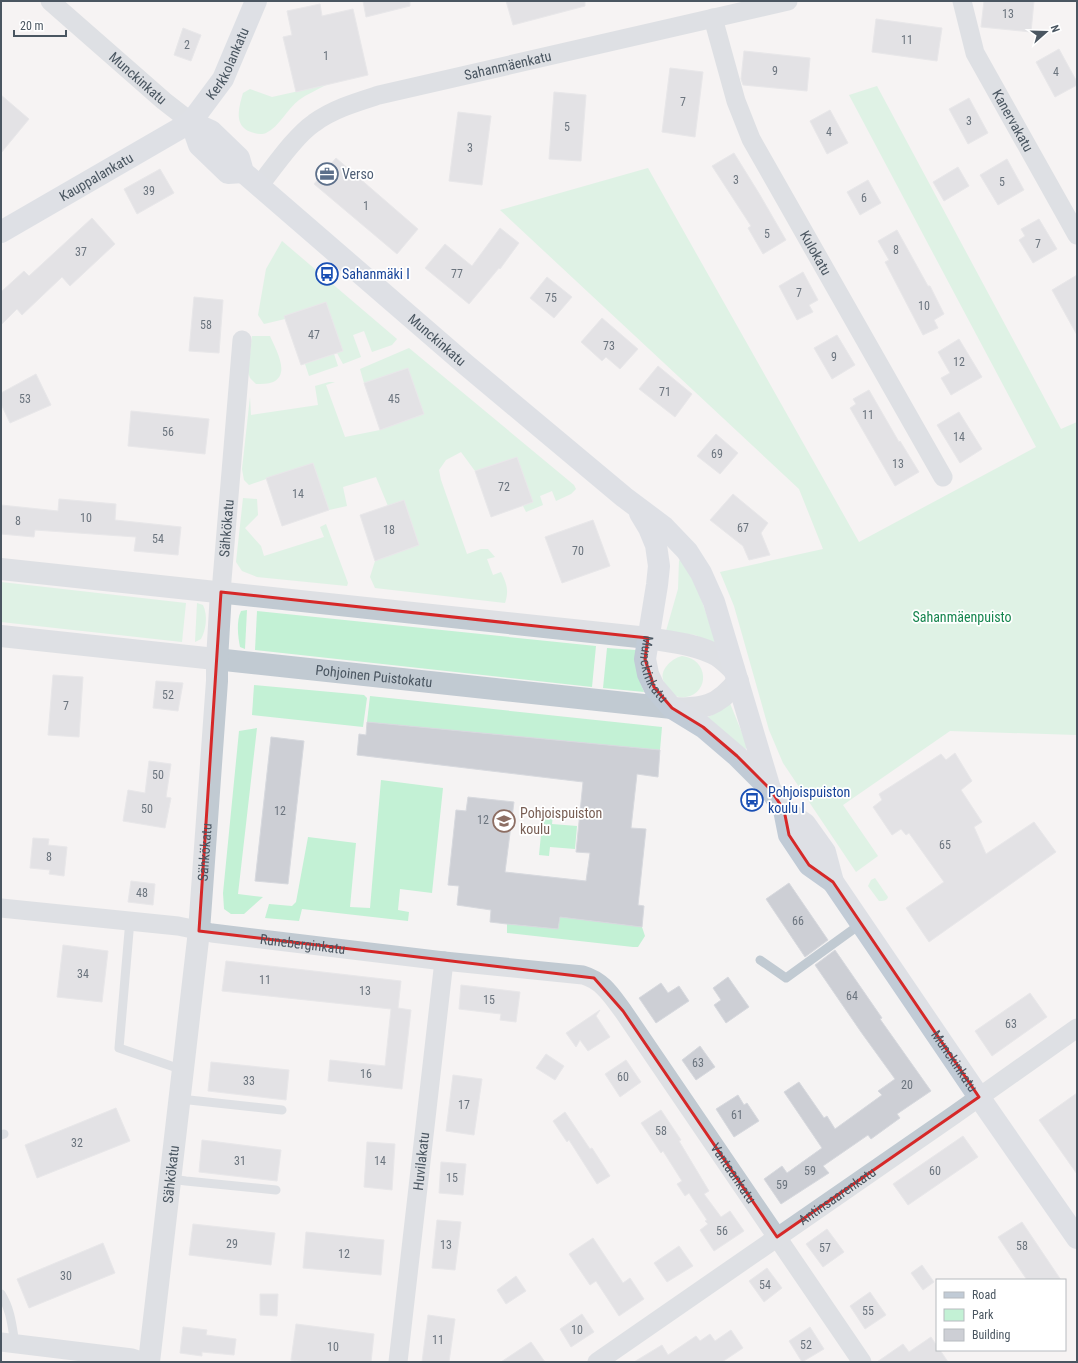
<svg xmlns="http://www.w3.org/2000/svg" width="1078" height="1363" viewBox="0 0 1078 1363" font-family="'Roboto Condensed',sans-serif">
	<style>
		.green { fill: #c3f1d5 }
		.building { fill: #cdcfd5; stroke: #d7d9de }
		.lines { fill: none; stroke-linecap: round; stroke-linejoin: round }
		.service { stroke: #c1cad2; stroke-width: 9 }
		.minor { stroke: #c1cad2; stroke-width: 19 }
		.tertiary { stroke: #c1cad2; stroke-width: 22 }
		.secondary { stroke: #c1cbd6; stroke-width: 22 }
		.marked { fill: none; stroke: #d62828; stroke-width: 3; stroke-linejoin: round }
		.labels { text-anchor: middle; stroke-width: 3.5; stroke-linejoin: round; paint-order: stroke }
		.number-label { font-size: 12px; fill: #6b747e }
		.street-label { font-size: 14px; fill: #4a5661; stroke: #fff }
		.service-label { font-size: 14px; fill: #4e5e75; stroke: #fff; text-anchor: start }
		.transit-label { font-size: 14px; fill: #164399; stroke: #fff; text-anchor: start }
		.park-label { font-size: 14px; fill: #17864f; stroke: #fff }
		.education-label { font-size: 14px; fill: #785e54; stroke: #fff; text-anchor: start }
	</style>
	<rect width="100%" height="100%" fill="#f5f3f3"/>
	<g class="green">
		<path d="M326 85C317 90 307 94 299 100 287 109 280 126 266 133 262 135 256 134 251 132 233 126 239 107 243 93L250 89 272 97Z"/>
		<polygon points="877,86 1061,429 1077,422 1077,735 950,731 843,805 878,856 856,872 783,763 769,730 734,606 720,572 823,549 799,489 500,210 648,168 859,542 1036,447 849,95"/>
		<polygon points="282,241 397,339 392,345 372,352 364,331 353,335 361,357 343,364 337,353 343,351 326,302 285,316 285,319 264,324 258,315 266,269"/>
		<path d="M252 336H270C275 348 291 374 273 382 268 384 261 384 256 384L250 378 248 372Z"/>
		<path d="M409 348 574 485 576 489 571 494 556 501 552 491 540 496 543 505 526 512 523 506 533 502 517 457 475 471 461 452 446 460 439 470 441 480 467 554 481 549H488L495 557 487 559 493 575 501 572C507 584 509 591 505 603L375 588 370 577 375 561 419 545 404 500 388 506 376 477 343 487 347 506 329 510 313 463 249 485 244 480 242 469 250 397 251 415 318 405 315 386 329 382H335L326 385 345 437 380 430 424 414 408 368 364 383 360 369Z"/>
		<polygon points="334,354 338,366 309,376 305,364"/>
		<polygon points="243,498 257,499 258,515 245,528 261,546 264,556 324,537 320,527 326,524 348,583 347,586 257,577 242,571 236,562"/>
		<polygon points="681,558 694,578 718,648 702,638 695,635 666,631 678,589 679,561"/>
		<polygon points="1,582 186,603 182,642 1,622"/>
		<path d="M197 603 203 605C208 615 206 630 201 639L195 642Z"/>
		<path d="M247 610 245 649 240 647C238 637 236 621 241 611Z"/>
		<polygon points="257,611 596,646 592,687 255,650"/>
		<polygon points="607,648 636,650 640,682 644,692 603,688"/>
		<path d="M682 656C709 659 710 693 686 697 682 698 677 697 674 695 671 692 668 688 666 685 656 673 670 659 682 656Z"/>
		<polygon points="254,685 364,695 367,698 363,727 252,715"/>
		<polygon points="370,696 662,727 660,750 367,722"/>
		<path d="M729 701 747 745V748L745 749 705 718C716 714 721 710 729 701Z"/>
		<polygon points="257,728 238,894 263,897 244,914 231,914 224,909 223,893 239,731"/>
		<polygon points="381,780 443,788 432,893 400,889 398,910 409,912 408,921 302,909 299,921 265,918 269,904 292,906 296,902 308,837 356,843 350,907 370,908"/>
		<polygon points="543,814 553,815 552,824 577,826 575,849 550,847 549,856 539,855"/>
		<path d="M875 878 888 897C887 901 883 901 879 901L868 886 871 880Z"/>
		<polygon points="560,917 642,927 645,936 638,947 633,947 507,933 507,924 558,929"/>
	</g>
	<g class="building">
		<polygon points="363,1 410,1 410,6 366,17"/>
		<polygon points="506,1 585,1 585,6 513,25"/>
		<polygon points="984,1 1034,1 1031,32 981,27"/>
		<polygon points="320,4 322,16 353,9 368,75 296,92 283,37 292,35 287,11"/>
		<polygon points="876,19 942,28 937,61 872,52"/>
		<polygon points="183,28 201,35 191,61 174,55"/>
		<polygon points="1059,49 1077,82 1077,85 1055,97 1036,62"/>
		<polygon points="744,51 810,58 807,91 743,85 741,79"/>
		<polygon points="670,68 703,72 695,137 662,132"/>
		<polygon points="554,92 586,95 581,161 549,159"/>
		<polygon points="1,95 29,119 1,153"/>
		<polygon points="969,98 988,133 968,144 949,109"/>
		<polygon points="830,110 848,143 827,154 810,121"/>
		<polygon points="458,112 491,116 482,185 449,181"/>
		<polygon points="734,153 760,195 786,240 763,254 748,228 751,226 712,166"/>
		<polygon points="336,158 418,229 397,254 314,184"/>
		<polygon points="1007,159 1024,190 998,205 980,175"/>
		<polygon points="958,167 969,186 944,201 933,182"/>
		<polygon points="160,169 174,193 137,214 124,189"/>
		<polygon points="868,180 881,203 860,215 847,192"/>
		<polygon points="92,218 115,244 70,286 62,277 22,315 17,309 1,325 1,292 24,271 29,276"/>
		<polygon points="1039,219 1057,249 1033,263 1019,240 1025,236 1021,229"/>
		<polygon points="500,228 519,243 500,269 499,268 469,304 425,268 445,244 472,266"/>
		<polygon points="897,230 928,286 930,286 944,314 934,320 938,328 923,335 885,262 889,260 878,241"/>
		<polygon points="803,272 818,300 809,305 813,312 797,320 779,286"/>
		<polygon points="1077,275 1077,335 1052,290"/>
		<polygon points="547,277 572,297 554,318 530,298"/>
		<polygon points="194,297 223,300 219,353 189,351"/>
		<polygon points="326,302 343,351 301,365 284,316"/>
		<polygon points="602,318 638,349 620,369 606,357 602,361 581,342"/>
		<polygon points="837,335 855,365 832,379 814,348"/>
		<polygon points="959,339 982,377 951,395 941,378 950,373 938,352"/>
		<polygon points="658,366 692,394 675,417 639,389"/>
		<polygon points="408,368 424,414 380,430 364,383"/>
		<polygon points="36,374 51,405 10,423 1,404 1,393"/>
		<polygon points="869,390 899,442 900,441 919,472 895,486 850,408 856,404 853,399"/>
		<polygon points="131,411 209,419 205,454 128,446"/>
		<polygon points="959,412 982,449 960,463 937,425"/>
		<polygon points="716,434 738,453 720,474 697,456"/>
		<polygon points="517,457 533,502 491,517 475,471"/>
		<polygon points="313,463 329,510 282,526 266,478"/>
		<polygon points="733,494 768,523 761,533 770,555 749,560 743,546 710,520"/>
		<polygon points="59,499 116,504 115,520 181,527 178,555 134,551 136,537 35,530 34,537 1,534 1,505 58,511"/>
		<polygon points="404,500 419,545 375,561 360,515"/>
		<polygon points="593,520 610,566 562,583 545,537"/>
		<polygon points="53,675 83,677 79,737 48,735"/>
		<polygon points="156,681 183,683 178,711 153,708"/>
		<polygon points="367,722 660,750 658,777 637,774 631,828 646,829 638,905 644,906 642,927 560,917 558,929 507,924 490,922 491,910 457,905 459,886 448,885 456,810 466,811 468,797 514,802 505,872 586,881 590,853 576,852 583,782 357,755 359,734 366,735"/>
		<polygon points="271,737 304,741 288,884 255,881"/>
		<polygon points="955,753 972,781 961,790 982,822 974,827 986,854 1034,822 1056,852 929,942 906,908 944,882 909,833 906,835 901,829 892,835 873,807 882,800 879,794 941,754 946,760"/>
		<polygon points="149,761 171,764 166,797 171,798 165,828 123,821 128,790 145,793"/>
		<polygon points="33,838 49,839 48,845 67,847 64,876 49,874 50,870 30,868"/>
		<polygon points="131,881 155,884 153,905 128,902"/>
		<polygon points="789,883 828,940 805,957 766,899"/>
		<polygon points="63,945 108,951 102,1002 57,997"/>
		<polygon points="835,950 882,1018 880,1019 931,1091 897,1114 900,1118 871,1139 868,1135 823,1166 829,1173 781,1204 764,1179 782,1166 787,1173 822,1148 784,1092 799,1082 824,1118 827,1116 835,1129 882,1095 878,1091 895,1079 861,1032 815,965"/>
		<polygon points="226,961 401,981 398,1008 411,1010 402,1089 328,1081 330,1060 385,1066 391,1009 222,991"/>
		<polygon points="728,977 749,1007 726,1023 714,1005 721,1000 713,988"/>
		<polygon points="661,983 668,993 679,986 689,1001 656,1023 639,998"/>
		<polygon points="461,985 520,992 516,1022 500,1020 501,1014 459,1009"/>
		<polygon points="1030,993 1047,1017 992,1056 975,1031"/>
		<polygon points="600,1010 596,1016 610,1037 588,1051 580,1040 576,1047 566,1033"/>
		<polygon points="700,1046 715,1067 696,1080 682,1060"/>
		<polygon points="546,1054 564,1066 555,1080 536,1068"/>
		<polygon points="626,1060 641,1082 620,1097 605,1074"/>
		<polygon points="211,1062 289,1070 286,1100 208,1091"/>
		<polygon points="453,1075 482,1079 474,1135 446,1131"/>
		<polygon points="1077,1093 1077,1174 1039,1120"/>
		<polygon points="738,1095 744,1105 747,1103 759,1121 734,1137 716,1109"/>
		<polygon points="116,1108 130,1141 37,1178 25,1145"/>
		<polygon points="661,1110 681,1140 679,1141 709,1191 704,1194 721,1217 730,1211 744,1231 714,1251 700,1230 708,1224 705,1221 707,1220 689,1193 685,1196 677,1184 682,1181 663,1151 661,1153 641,1123"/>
		<polygon points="565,1112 590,1149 592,1148 610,1176 597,1184 569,1140 567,1142 553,1121"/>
		<polygon points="963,1136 978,1157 908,1205 893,1184"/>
		<polygon points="202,1140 281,1150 277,1181 199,1172"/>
		<polygon points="367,1142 395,1144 392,1190 364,1187"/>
		<polygon points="441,1162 466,1164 463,1195 439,1193"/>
		<polygon points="437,1220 461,1222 455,1270 432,1268"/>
		<polygon points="1022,1222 1061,1280 1027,1280 998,1237"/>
		<polygon points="193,1224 275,1233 271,1265 189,1255"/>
		<polygon points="827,1229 844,1252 823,1267 806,1244"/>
		<polygon points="306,1232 384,1240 381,1275 303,1268"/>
		<polygon points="593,1238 623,1283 630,1278 644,1299 619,1316 596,1281 590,1285 569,1254"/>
		<polygon points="103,1243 115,1273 29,1308 17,1279"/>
		<polygon points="679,1246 693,1266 667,1282 654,1263"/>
		<polygon points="922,1265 934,1282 923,1290 911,1273"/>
		<polygon points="767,1268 782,1288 764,1302 749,1281"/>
		<polygon points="516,1276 526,1291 506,1304 497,1290"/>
		<polygon points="870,1292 886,1315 865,1329 850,1306"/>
		<polygon points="260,1294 278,1294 277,1316 260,1315"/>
		<polygon points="582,1314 594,1332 571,1347 560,1329"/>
		<polygon points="428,1315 455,1319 449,1362 422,1362"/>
		<polygon points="296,1324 374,1334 371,1362 306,1362 291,1360"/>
		<polygon points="183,1327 207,1330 206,1335 236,1339 234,1355 202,1352 202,1356 180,1353"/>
		<polygon points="810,1327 824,1349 802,1362 789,1341"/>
		<polygon points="731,1330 743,1348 722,1362 634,1362 662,1345 668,1355 696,1336 700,1341 710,1334 715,1341"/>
		<polygon points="931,1337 937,1346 937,1350 940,1350 948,1362 877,1362 903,1344 909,1352"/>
		<polygon points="531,1342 545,1362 501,1362"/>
	</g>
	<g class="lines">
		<g class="service">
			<polyline points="130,920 119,1048 183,1070"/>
			<polyline points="760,960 786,978 862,923"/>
			<polyline points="180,1099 282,1110"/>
			<polyline points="1,1135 4,1134"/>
			<polyline points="171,1179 186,1181 276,1190"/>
			<path d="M1 1294C11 1310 12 1326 15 1344"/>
		</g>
		<g class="minor">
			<path id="s1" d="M50 1 164 101 191 122"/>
			<path id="s2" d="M962 1 975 53 1077 235"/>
			<path id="s3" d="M713 18 736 101 751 139 943 477"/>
			<path id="s4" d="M259 186C274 167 295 136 314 123 333 109 357 102 379 95L788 1"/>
			<path id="s5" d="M221 592 242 340"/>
			<path id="s6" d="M1 908 178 926 212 933 444 961 583 975C603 981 611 995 623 1011L862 1362"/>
			<polyline points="1,1342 132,1358 144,1362"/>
			<path id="s7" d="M398 1362 444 961"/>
			<path id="s8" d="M597 1362 954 1115 1077 1028"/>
		</g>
		<g class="tertiary">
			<path d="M1 569 648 638C671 642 697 644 718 656 724 660 729 665 734 670"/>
			<path id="s9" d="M1 636 672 708C703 710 718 706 738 681"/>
			<path id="s10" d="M149 1362 199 931 217 681V660L221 592"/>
		</g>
		<g class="secondary">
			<path id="s11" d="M191 122 211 131 239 158 243 172 465 364 624 497 664 527 687 551 701 573 714 602 770 789"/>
			<polyline points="191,122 199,145 228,173 243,172"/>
			<path id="s12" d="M1 232 191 122 223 79 256 1"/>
			<path id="s13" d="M640 513 649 528 656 545 659 566 657 585 645 659 648 674 654 687 672 708 703 727 737 756 770 789 784 810 789 835 809 865 833 882"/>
			<path id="s14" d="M784 810 805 824 825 852 833 882 979 1097 1077 1238"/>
		</g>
	</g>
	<path d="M0 0H1078V1363H0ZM221 592 648 638 645 659 654 687 672 708 703 727 737 756 770 789 784 810 789 835 809 865 833 882 979 1097 777 1237 623 1011 594 978 199 931Z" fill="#f5f3f3" fill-opacity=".55" fill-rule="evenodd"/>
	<path class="marked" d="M221 592 648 638 645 659 654 687 672 708 703 727 737 756 770 789 784 810 789 835 809 865 833 882 979 1097 777 1237 623 1011 594 978 199 931Z"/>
	<defs>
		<g id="office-ring" transform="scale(1.15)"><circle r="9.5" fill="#fff" stroke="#5c6f8a" stroke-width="1.5"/><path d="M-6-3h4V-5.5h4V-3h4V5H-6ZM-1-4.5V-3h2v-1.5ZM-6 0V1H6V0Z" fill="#5c6f8a"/></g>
		<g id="bus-ring" transform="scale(1.15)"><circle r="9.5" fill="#fff" stroke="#1a4fb4" stroke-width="1.5"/><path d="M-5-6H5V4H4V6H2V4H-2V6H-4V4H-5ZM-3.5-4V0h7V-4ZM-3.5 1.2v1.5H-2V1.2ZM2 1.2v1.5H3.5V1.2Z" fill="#1a4fb4"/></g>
		<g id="school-ring" transform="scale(1.15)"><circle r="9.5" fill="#fff" stroke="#8d6e63" stroke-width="1.5"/><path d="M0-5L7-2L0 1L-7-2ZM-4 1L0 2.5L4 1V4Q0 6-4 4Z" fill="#8d6e63"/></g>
	</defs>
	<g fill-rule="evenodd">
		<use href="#office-ring" x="327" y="174"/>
		<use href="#bus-ring" x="327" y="274"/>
		<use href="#bus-ring" x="752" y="800"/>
		<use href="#school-ring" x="504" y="821"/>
	</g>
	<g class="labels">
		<g class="number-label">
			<text x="1008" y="18">13</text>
			<text x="907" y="44">11</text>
			<text x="187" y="49">2</text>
			<text x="326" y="60">1</text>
			<text x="775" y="75">9</text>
			<text x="1056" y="76">4</text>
			<text x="683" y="106">7</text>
			<text x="969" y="125">3</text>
			<text x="567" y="131">5</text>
			<text x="829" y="136">4</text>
			<text x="470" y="152">3</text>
			<text x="736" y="184">3</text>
			<text x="1002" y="186">5</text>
			<text x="149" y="195">39</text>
			<text x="864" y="202">6</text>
			<text x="366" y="210">1</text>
			<text x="767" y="238">5</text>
			<text x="1038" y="248">7</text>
			<text x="896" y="254">8</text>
			<text x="81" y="256">37</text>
			<text x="457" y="278">77</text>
			<text x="799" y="297">7</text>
			<text x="551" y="302">75</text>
			<text x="924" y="310">10</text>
			<text x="206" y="329">58</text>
			<text x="314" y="339">47</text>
			<text x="609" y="350">73</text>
			<text x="834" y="361">9</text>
			<text x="959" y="366">12</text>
			<text x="665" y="396">71</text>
			<text x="25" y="403">53</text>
			<text x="394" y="403">45</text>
			<text x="868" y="419">11</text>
			<text x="168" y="436">56</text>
			<text x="959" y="441">14</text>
			<text x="717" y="458">69</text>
			<text x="898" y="468">13</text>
			<text x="504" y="491">72</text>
			<text x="298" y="498">14</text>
			<text x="86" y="522">10</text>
			<text x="18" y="525">8</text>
			<text x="743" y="532">67</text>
			<text x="389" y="534">18</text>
			<text x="158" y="543">54</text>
			<text x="578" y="555">70</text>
			<text x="168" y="699">52</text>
			<text x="66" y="710">7</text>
			<text x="158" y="779">50</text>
			<text x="147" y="813">50</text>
			<text x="280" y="815">12</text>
			<text x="483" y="824">12</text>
			<text x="945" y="849">65</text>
			<text x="49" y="861">8</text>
			<text x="142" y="897">48</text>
			<text x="798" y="925">66</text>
			<text x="83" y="978">34</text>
			<text x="265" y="984">11</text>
			<text x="365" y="995">13</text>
			<text x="852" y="1000">64</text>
			<text x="489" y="1004">15</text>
			<text x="1011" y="1028">63</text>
			<text x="698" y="1067">63</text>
			<text x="366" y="1078">16</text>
			<text x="623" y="1081">60</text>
			<text x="249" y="1085">33</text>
			<text x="907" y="1089">20</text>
			<text x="464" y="1109">17</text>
			<text x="737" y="1119">61</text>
			<text x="661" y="1135">58</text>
			<text x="77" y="1147">32</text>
			<text x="240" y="1165">31</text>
			<text x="380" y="1165">14</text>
			<text x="810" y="1175">59</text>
			<text x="935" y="1175">60</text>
			<text x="452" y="1182">15</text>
			<text x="782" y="1189">59</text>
			<text x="722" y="1235">56</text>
			<text x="232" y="1248">29</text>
			<text x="446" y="1249">13</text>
			<text x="1022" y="1250">58</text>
			<text x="825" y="1252">57</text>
			<text x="344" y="1258">12</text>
			<text x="66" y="1280">30</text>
			<text x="765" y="1289">54</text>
			<text x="868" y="1315">55</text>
			<text x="577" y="1334">10</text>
			<text x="438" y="1344">11</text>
			<text x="806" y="1349">52</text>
			<text x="333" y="1351">10</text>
		</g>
		<g class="street-label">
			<text dy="5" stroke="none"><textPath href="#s12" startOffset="289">Kerkkolankatu</textPath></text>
			<text dy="5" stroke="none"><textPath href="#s4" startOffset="287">Sahanmäenkatu</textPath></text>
			<text dy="5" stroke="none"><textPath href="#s1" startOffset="117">Munckinkatu</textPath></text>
			<text dy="5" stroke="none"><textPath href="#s2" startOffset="131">Kanervakatu</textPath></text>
			<text dy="5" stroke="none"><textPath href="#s12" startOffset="110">Kauppalankatu</textPath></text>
			<text dy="5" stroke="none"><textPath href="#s3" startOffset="258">Kulokatu</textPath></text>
			<text dy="5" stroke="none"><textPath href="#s11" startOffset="332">Munckinkatu</textPath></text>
			<text dy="5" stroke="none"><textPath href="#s5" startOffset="64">Sähkökatu</textPath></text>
			<text dy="5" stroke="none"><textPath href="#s13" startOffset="163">Munckinkatu</textPath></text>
			<text dy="5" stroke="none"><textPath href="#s9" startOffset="375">Pohjoinen Puistokatu</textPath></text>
			<text dy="5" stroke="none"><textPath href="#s10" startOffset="513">Sähkökatu</textPath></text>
			<text dy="5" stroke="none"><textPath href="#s6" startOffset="304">Runeberginkatu</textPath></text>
			<text dy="5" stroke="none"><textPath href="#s14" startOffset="307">Munckinkatu</textPath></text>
			<text dy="5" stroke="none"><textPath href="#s7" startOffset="202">Huvilakatu</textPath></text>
			<text dy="5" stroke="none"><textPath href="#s6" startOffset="837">Vantaankatu</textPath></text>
			<text dy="5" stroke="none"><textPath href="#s10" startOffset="189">Sähkökatu</textPath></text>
			<text dy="5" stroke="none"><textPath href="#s8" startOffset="292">Antinsaarenkatu</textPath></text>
		</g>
		<g class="service-label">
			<text x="342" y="179">Verso</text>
		</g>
		<g class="transit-label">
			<text x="342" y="279">Sahanmäki I</text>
			<text x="768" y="797">Pohjoispuiston<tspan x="768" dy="16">koulu I</tspan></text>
		</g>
		<g class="park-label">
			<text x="962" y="622">Sahanmäenpuisto</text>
		</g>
		<g class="education-label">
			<text x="520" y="818">Pohjoispuiston<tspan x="520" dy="16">koulu</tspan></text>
		</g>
	</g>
	<rect width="1078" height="1363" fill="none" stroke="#4a5661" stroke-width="4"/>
	<rect x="936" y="1279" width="130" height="72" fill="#ffffff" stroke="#b7bbc0"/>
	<rect x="944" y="1292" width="20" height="6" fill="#c1cbd6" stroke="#b7bbc0"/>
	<text x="972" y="1299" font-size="12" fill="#4a5661">Road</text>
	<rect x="944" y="1309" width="20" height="12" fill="#c3f1d5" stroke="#b7bbc0"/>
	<text x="972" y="1319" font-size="12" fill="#4a5661">Park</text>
	<rect x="944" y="1329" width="20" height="12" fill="#cdcfd5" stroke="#b7bbc0"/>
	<text x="972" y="1339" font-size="12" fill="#4a5661">Building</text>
	<g transform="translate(1046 32) rotate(70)" stroke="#ffffff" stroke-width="3" paint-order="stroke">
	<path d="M0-3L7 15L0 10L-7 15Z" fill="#4a5661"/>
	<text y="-6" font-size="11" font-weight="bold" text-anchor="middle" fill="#4a5661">N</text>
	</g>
	<path d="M14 30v6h52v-6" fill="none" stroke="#4a5661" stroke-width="2"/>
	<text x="20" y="30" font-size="12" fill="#4a5661" stroke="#ffffff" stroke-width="3" paint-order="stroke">20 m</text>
</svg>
